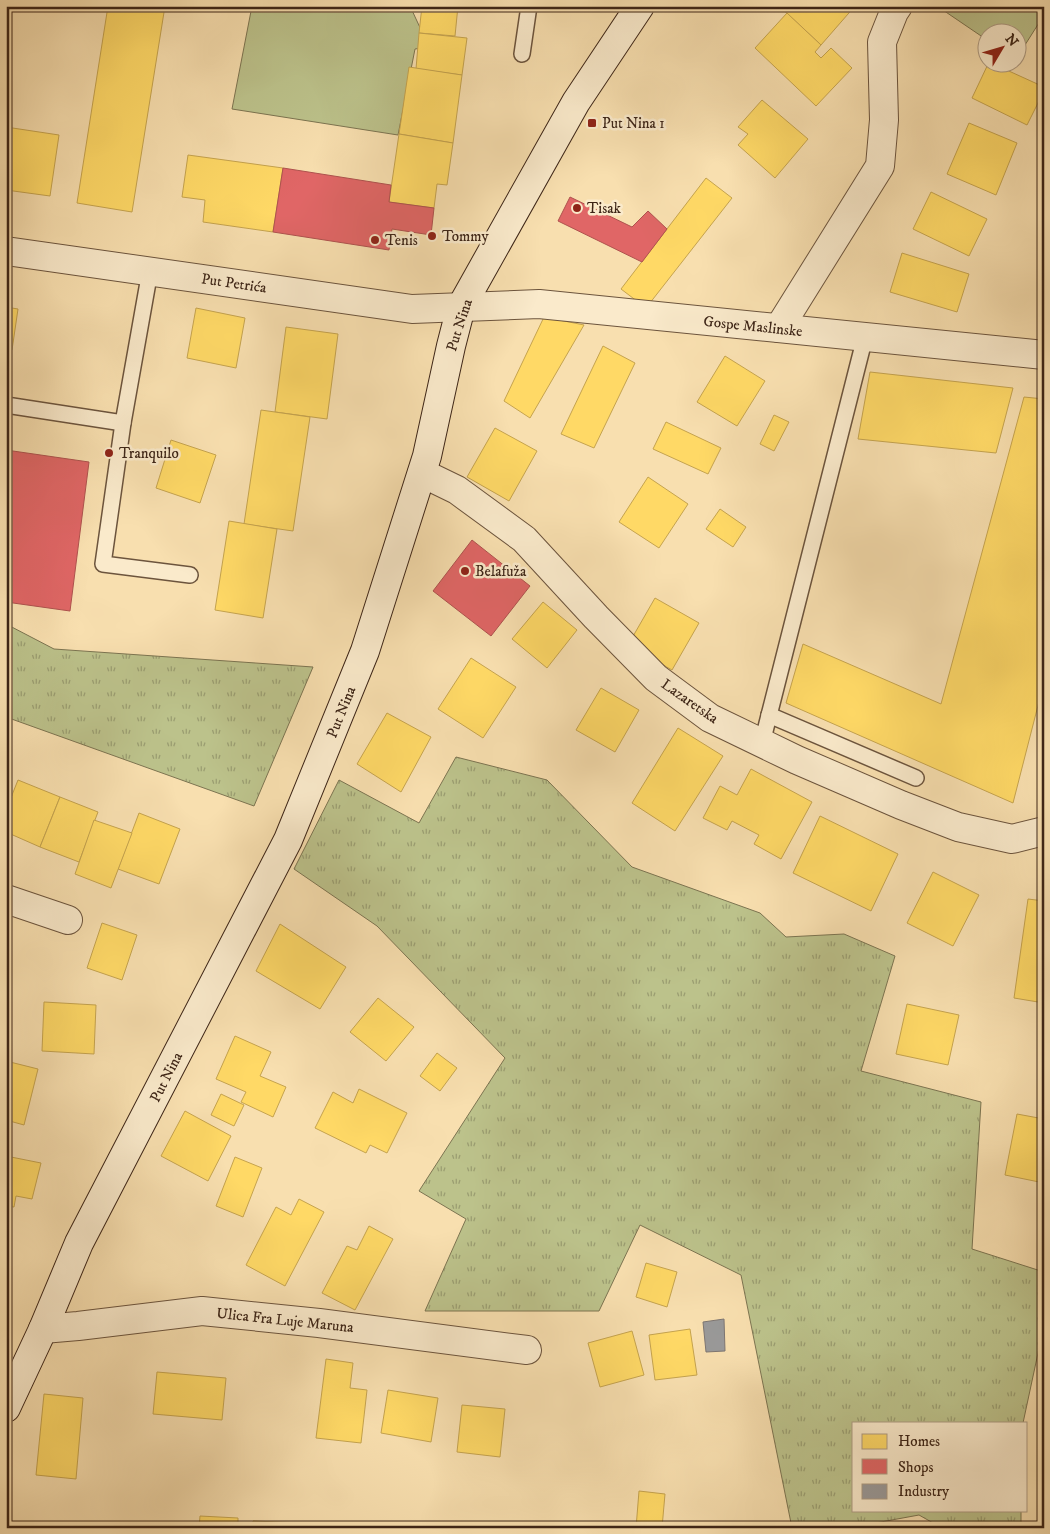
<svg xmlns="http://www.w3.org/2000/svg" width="1050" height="1534" viewBox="0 0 1050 1534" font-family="'IM FELL DW Pica',serif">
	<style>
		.grass { fill: url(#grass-tufts); stroke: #7c7451 }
		.park { fill: #bcc28b; stroke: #7c7451 }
		.homes { fill: #ffd966; stroke: #c5a34e }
		.shops { fill: #e06666; stroke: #af524e }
		.industry { fill: #999; stroke: #7d7672 }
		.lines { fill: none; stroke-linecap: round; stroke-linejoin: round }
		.lane-casing { stroke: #6c543d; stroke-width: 18 }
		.street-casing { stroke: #6c543d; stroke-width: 30 }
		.secondary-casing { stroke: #3d2517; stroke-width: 30 }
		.lane { stroke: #faeacb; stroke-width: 15 }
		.street { stroke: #faeacb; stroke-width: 28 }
		.secondary { stroke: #faeacb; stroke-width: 28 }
		.poi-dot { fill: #8f2418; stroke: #faeacb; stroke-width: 2 }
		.labels { text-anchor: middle; stroke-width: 5; stroke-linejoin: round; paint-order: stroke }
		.poi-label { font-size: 15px; fill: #3d2517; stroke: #faeacb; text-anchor: start }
		.street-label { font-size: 15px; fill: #3d2517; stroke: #faeacb }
	</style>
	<defs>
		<pattern id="grass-tufts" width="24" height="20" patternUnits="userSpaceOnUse" patternTransform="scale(1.25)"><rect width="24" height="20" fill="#bcc28b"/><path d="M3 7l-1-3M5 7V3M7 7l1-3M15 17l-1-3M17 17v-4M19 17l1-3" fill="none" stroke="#9a9d71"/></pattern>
	</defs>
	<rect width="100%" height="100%" fill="#f8dfaf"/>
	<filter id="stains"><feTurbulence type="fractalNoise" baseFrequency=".004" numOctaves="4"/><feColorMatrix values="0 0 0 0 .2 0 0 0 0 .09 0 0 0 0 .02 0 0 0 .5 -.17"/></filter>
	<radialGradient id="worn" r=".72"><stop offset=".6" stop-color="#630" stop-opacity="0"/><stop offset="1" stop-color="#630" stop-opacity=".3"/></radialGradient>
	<g class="grass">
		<polygon points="6,624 54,649 313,667 254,806 6,717"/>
		<polygon points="456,757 547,780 632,867 760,913 786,937 844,934 895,956 861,1071 981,1102 972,1249 1044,1272 1044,1325 1023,1423 854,1423 854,1510 1021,1510 1021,1528 942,1528 919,1515 848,1528 792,1528 741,1275 640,1225 599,1311 425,1311 466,1219 419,1191 505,1058 377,926 294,869 339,780 419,823"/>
	</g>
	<g class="park">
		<polygon points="252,6 410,6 429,47 415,49 398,135 232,109"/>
		<polygon points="937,6 1044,6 1044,15 1018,56 1018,32 988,32 987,40"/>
	</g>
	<g class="homes">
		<polygon points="108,6 165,6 132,212 77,203"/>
		<polygon points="422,6 458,6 455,36 419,33"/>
		<polygon points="779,6 855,6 821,45"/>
		<polygon points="787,13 821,45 815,52 821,58 831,48 852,68 816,106 755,48"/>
		<polygon points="419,33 467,38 462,75 416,69"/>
		<polygon points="989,62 1044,87 1044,91 1027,125 972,98"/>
		<polygon points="409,67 462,75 453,143 399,134"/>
		<polygon points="762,100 808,139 775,178 738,145 748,134 738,127"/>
		<polygon points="969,123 1017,143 996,195 947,174"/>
		<polygon points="6,127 59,135 50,196 6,190"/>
		<polygon points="399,134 453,143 447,185 437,184 434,208 389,202"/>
		<polygon points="188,155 283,168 273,232 203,222 205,200 182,197"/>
		<polygon points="706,178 732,198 646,308 621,289"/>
		<polygon points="931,192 987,219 969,256 913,229"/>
		<polygon points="902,253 969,274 957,312 890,292"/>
		<polygon points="6,307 18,309 12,350 6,349"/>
		<polygon points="196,308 245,318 236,368 187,358"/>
		<polygon points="544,317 584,325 530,418 504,401"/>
		<polygon points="286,327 338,334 327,419 275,412"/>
		<polygon points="603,346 635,363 594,448 561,434"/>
		<polygon points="725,356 765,381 737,426 697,402"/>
		<polygon points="870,372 1013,388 996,453 858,439"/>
		<polygon points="1024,397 1044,399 1044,682 1013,803 786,703 803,644 941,704"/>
		<polygon points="261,410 310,417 293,531 244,524"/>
		<polygon points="774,415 789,422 774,451 760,444"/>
		<polygon points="666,422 721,448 708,474 653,449"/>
		<polygon points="495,428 537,451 509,501 467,477"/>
		<polygon points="171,440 216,455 200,503 156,488"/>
		<polygon points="648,477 688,504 659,548 619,522"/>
		<polygon points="720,509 746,527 733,547 706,529"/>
		<polygon points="229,521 277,529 263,618 215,610"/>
		<polygon points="655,598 699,623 672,670 628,645"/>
		<polygon points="543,602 577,630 547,668 512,639"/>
		<polygon points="471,658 516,687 483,738 438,709"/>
		<polygon points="601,688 639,710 615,752 576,730"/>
		<polygon points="387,713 431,737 401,792 357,764"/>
		<polygon points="678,728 723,756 675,831 632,803"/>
		<polygon points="751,769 812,802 781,859 754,844 759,835 732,821 727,830 703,818 720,786 737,795"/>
		<polygon points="18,780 60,797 40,847 6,832 6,810"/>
		<polygon points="6,792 12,795 6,810"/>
		<polygon points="60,797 98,812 79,862 40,847"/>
		<polygon points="139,813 180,829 159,884 118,869"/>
		<polygon points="820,816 898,854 871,911 793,873"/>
		<polygon points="94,820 132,833 111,888 75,874"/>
		<polygon points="933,872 979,895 953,946 907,923"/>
		<polygon points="1028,899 1044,901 1044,1003 1014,998"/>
		<polygon points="102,923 137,935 122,980 87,968"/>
		<polygon points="280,924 346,967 320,1009 256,971"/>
		<polygon points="378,998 414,1027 386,1061 350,1032"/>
		<polygon points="44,1002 96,1005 94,1054 42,1051"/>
		<rect x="6" y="1003" width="5" height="36"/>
		<polygon points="907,1004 959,1015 948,1065 896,1054"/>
		<polygon points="235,1036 271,1052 260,1076 286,1087 273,1117 241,1102 246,1092 216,1079"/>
		<polygon points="437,1053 457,1068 440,1091 420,1076"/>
		<polygon points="6,1061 38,1069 24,1125 6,1120"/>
		<polygon points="359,1089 407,1113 387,1153 370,1145 366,1153 315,1128 333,1092 353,1103"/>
		<polygon points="221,1094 244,1105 234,1126 211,1115"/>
		<polygon points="185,1111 231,1136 208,1181 161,1156"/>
		<polygon points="1017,1114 1044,1119 1044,1183 1005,1175"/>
		<polygon points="6,1156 41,1163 32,1199 16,1196 14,1207 6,1206"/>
		<polygon points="235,1157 262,1168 243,1217 216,1206"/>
		<polygon points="299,1199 324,1212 285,1286 246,1265 276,1207 291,1215"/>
		<polygon points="369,1226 393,1239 355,1310 322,1293 347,1246 357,1250"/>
		<polygon points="646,1263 677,1272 667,1307 636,1297"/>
		<polygon points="690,1329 697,1375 655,1380 649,1335"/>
		<polygon points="632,1331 644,1375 600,1387 588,1343"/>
		<polygon points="326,1359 353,1363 350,1388 367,1390 361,1443 316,1438"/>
		<polygon points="157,1372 226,1378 222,1420 153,1414"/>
		<polygon points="388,1390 438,1398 431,1442 381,1433"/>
		<polygon points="44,1394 83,1398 76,1479 36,1475"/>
		<polygon points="462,1405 505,1409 500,1457 457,1452"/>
		<polygon points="639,1491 665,1494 662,1528 636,1528"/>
		<polygon points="200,1516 238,1518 238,1528 199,1528"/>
		<polygon points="253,1521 302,1523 301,1528 253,1528"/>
		<polygon points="595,1523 596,1528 548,1528"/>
	</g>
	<g class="shops">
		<polygon points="283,168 391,185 389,202 434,208 431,235 392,229 389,250 273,232"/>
		<polygon points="570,197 632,227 648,211 667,229 642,262 558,221"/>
		<polygon points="6,450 89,462 70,611 6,602 6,535 11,497 6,496"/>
		<polygon points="472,540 530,586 491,636 433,591"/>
	</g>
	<polygon class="industry" points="724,1319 725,1351 706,1352 703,1322"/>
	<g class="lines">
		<g class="lane-casing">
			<g id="lane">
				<polyline points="522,54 529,6"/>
				<polyline points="150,271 123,423 103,564 190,575"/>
				<polyline points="6,405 123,423"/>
				<polyline points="769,715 916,778"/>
				<polyline points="762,743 865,337"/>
			</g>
		</g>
		<g class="street-casing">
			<g id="street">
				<polyline points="6,251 412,309 539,304 1044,355"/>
				<polyline points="779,328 880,166 884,120 882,42 894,12 898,6"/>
				<polyline points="422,473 457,490 524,539 596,617 656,678 710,718 797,760 901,805 958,827 1012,839 1044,831"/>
				<polyline points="6,899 68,920"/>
				<polyline points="43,1329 78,1326 202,1311 319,1323 527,1350"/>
			</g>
		</g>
		<g class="secondary-casing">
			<polyline id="secondary" points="6,1408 43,1329 79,1243 288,840 365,651 427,456 451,346 461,307 576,102 640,6"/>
		</g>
		<use href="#lane" class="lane"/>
		<use href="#street" class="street"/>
		<use href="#secondary" class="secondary"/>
	</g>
	<g class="poi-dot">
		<rect x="587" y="118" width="10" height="10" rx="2.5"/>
		<circle cx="577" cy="208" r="5"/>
		<circle cx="432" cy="236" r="5"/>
		<circle cx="375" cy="240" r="5"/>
		<circle cx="109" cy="453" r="5"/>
		<circle cx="465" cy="571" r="5"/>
	</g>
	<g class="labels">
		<g class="poi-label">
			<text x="602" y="128">Put Nina 1</text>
			<text x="587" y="213">Tisak</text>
			<text x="442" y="241">Tommy</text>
			<text x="385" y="245">Tenis</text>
			<text x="119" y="458">Tranquilo</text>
			<text x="475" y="576">Belafuža</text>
		</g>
		<g class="street-label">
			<text transform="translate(234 283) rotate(8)" y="5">Put Petrića</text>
			<text transform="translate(459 325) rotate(-72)" y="5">Put Nina</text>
			<text transform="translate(753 326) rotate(6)" y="5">Gospe Maslinske</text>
			<text transform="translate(690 701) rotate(35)" y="5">Lazaretska</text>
			<text transform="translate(341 712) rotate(-68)" y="5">Put Nina</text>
			<text transform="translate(166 1077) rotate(-63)" y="5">Put Nina</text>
			<text transform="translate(285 1320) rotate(6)" y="5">Ulica Fra Luje Maruna</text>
		</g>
	</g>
	<rect width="1050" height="1534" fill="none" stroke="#f8dfaf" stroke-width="25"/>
	<rect x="8" y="8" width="1035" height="1519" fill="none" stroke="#3d2517" stroke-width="2.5"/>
	<rect x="12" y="12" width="1025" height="1509" fill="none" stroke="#3d2517"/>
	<rect x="852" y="1422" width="175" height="90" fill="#faeacb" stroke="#ae9b83"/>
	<rect x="862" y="1434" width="25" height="15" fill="#ffd966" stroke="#ae9b83"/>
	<text x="898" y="1446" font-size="15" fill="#3d2517">Homes</text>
	<rect x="862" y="1459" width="25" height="15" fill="#e06666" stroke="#ae9b83"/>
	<text x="898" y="1472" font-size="15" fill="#3d2517">Shops</text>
	<rect x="862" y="1484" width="25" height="15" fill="#999999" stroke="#ae9b83"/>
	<text x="898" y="1496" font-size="15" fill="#3d2517">Industry</text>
	<g transform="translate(1002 48) rotate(52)"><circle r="24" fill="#faeacb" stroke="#ae9b83"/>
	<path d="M0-4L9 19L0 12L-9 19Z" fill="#8f2418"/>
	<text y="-8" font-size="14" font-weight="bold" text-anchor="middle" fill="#3d2517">N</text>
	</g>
	<rect width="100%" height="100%" filter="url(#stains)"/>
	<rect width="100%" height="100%" fill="url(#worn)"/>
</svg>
